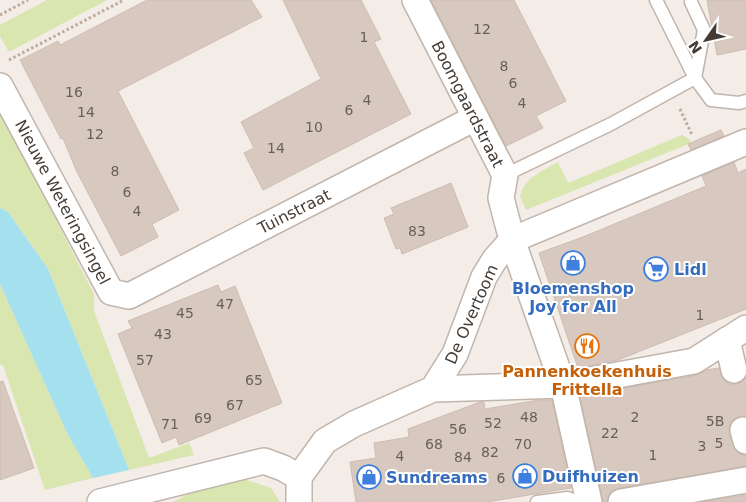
<svg xmlns="http://www.w3.org/2000/svg" width="746" height="502" viewBox="0 0 746 502" font-family="'DejaVu Sans',sans-serif">
	<style>
		.green { fill: #d9e6b0 }
		.water { fill: #a4e0ee }
		.building { fill: #d7c9bf; stroke: #cfbcb0 }
		.lines { fill: none; stroke-linecap: round; stroke-linejoin: round }
		.lane-casing { stroke: #c1b5ac; stroke-width: 15 }
		.street-casing { stroke: #c1b5ac; stroke-width: 28 }
		.path { stroke: #bfab9b; stroke-width: 3; stroke-dasharray: 2.5 2.5; stroke-linecap: butt }
		.lane { stroke: #fff; stroke-width: 12 }
		.street { stroke: #fff; stroke-width: 25 }
		.labels { text-anchor: middle; stroke-width: 4; stroke-linejoin: round; paint-order: stroke }
		.number-label { font-size: 14px; fill: #6a5f58 }
		.street-label { font-size: 16px; fill: #453c36; stroke: #fff }
		.shop-label { font-size: 16px; font-weight: bold; fill: #366cbe; stroke: #fff; text-anchor: start }
		.food-label { font-size: 16px; font-weight: bold; fill: #c56008; stroke: #fff }
	</style>
	<rect width="100%" height="100%" fill="#f3ece7"/>
	<g class="green">
		<polygon points="47,0 107,0 9,52 0,36 0,25"/>
		<polygon points="0,111 94,294 94,311 149,458 189,443 194,455 129,470 48,269 8,212 0,208"/>
		<path d="M682 135 689 139 691 143 526 210 520 196C524 178 543 171 558 162L568 183Z"/>
		<polygon points="0,284 68,435 93,478 45,490 3,365 0,365"/>
		<polygon points="221,477 247,480 271,488 280,502 173,502"/>
	</g>
	<polygon class="water" points="0,208 8,212 48,269 129,470 93,478 68,435 0,284"/>
	<g class="building">
		<polygon points="147,0 251,0 262,17 118,91 179,210 152,224 158,237 121,256 76,170 63,138 61,139 20,60 58,41 60,45"/>
		<polygon points="283,0 361,0 381,39 374,42 411,114 263,190 244,153 254,148 241,122 321,79"/>
		<polygon points="431,0 514,0 566,101 536,116 543,128 506,146"/>
		<polygon points="707,0 746,0 746,49 717,55"/>
		<polygon points="721,130 724,136 691,150 688,144"/>
		<polygon points="734,162 738,173 746,169 746,309 618,360 578,368 539,253 583,237 706,186 702,176"/>
		<polygon points="451,183 468,227 402,254 400,248 396,249 384,218 394,214 391,208"/>
		<polygon points="218,285 221,292 235,286 282,403 179,445 176,437 162,443 118,334 132,328 128,321"/>
		<polygon points="719,368 723,379 729,384 738,384 746,377 746,416 740,416 733,420 729,427 729,434 736,451 742,455 746,455 746,466 619,488 611,491 608,497 607,502 603,502 580,396 697,375 706,370"/>
		<polygon points="3,381 34,468 0,480 0,382"/>
		<polygon points="539,400 552,400 571,488 487,502 356,502 350,462 376,458 374,443 409,437 408,429 480,402 484,402 485,409"/>
		<polygon points="746,495 746,502 704,502"/>
	</g>
	<g class="lines">
		<g class="lane-casing">
			<g id="lane">
				<polyline points="656,0 695,78 711,100 739,103 746,101"/>
				<polyline points="505,175 611,124 695,78 704,30 691,2"/>
				<polyline points="537,502 568,498 578,502"/>
			</g>
		</g>
		<g class="street-casing">
			<g id="street">
				<polyline points="415,0 505,175 501,198 512,240 563,385 589,502"/>
				<polyline points="0,86 111,292 129,296 475,118"/>
				<polyline points="727,340 734,370"/>
				<polyline points="433,389 563,385 694,361 746,328"/>
				<polyline points="743,430 746,441"/>
				<polyline points="299,477 325,441 354,424 433,389 455,354 484,277 495,259 512,240 746,142"/>
				<polyline points="299,477 299,502"/>
				<polyline points="100,502 264,461 283,468 299,477"/>
				<polyline points="621,502 746,480"/>
			</g>
		</g>
		<g class="path">
			<polyline points="0,15 28,0"/>
			<polyline points="9,60 124,0"/>
			<polyline points="680,109 692,135"/>
		</g>
		<use href="#lane" class="lane"/>
		<use href="#street" class="street"/>
	</g>
	<defs>
		<g id="shop-ring" transform="scale(1.25)"><circle r="9.5" fill="#fff" stroke="#3f7fe0" stroke-width="1.5"/><path d="M-5-2.5h2.3a2.7 3.5 0 0 1 5.4 0H5L5.5 6h-11ZM-1.5-2.5h3a1.5 2.3 0 0 0-3 0Z" fill="#3f7fe0"/></g>
		<g id="supermarket-ring" transform="scale(1.25)"><circle r="9.5" fill="#fff" stroke="#3f7fe0" stroke-width="1.5"/><path d="M-6-5.5h2.5l.6 2H6L4.5 2H-2.5L-4.4-4H-6ZM-1.5 3.2a1.3 1.3 0 1 0 .1 0ZM3 3.2a1.3 1.3 0 1 0 .1 0Z" fill="#3f7fe0"/></g>
		<g id="restaurant-ring" transform="scale(1.25)"><circle r="9.5" fill="#fff" stroke="#e8710a" stroke-width="1.5"/><path d="M-5-6h1v4h1v-4h1v4h1v-4h1v5L-1.5 .5V6h-2V.5L-5-1ZM5-6V6H3V1.5H1.5Q1.5-4 5-6Z" fill="#e8710a"/></g>
	</defs>
	<g fill-rule="evenodd">
		<use href="#shop-ring" x="573" y="263"/>
		<use href="#supermarket-ring" x="656" y="269"/>
		<use href="#restaurant-ring" x="587" y="346"/>
		<use href="#shop-ring" x="525" y="476"/>
		<use href="#shop-ring" x="369" y="477"/>
	</g>
	<g class="labels">
		<g class="number-label">
			<text x="482" y="34">12</text>
			<text x="364" y="42">1</text>
			<text x="504" y="71">8</text>
			<text x="513" y="88">6</text>
			<text x="74" y="97">16</text>
			<text x="367" y="105">4</text>
			<text x="522" y="108">4</text>
			<text x="349" y="115">6</text>
			<text x="86" y="117">14</text>
			<text x="314" y="132">10</text>
			<text x="95" y="139">12</text>
			<text x="276" y="153">14</text>
			<text x="115" y="176">8</text>
			<text x="127" y="197">6</text>
			<text x="137" y="216">4</text>
			<text x="417" y="236">83</text>
			<text x="225" y="309">47</text>
			<text x="185" y="318">45</text>
			<text x="700" y="320">1</text>
			<text x="163" y="339">43</text>
			<text x="145" y="365">57</text>
			<text x="254" y="385">65</text>
			<text x="235" y="410">67</text>
			<text x="529" y="422">48</text>
			<text x="635" y="422">2</text>
			<text x="203" y="423">69</text>
			<text x="715" y="426">5B</text>
			<text x="493" y="428">52</text>
			<text x="170" y="429">71</text>
			<text x="458" y="434">56</text>
			<text x="610" y="438">22</text>
			<text x="719" y="448">5</text>
			<text x="434" y="449">68</text>
			<text x="523" y="449">70</text>
			<text x="702" y="451">3</text>
			<text x="490" y="457">82</text>
			<text x="653" y="460">1</text>
			<text x="400" y="461">4</text>
			<text x="463" y="462">84</text>
			<text x="501" y="483">6</text>
		</g>
		<g class="street-label">
			<text transform="translate(468 104) rotate(63)" y="6">Boomgaardstraat</text>
			<text transform="translate(63 202) rotate(62)" y="6">Nieuwe Weteringsingel</text>
			<text transform="translate(294 211) rotate(-27)" y="6">Tuinstraat</text>
			<text transform="translate(471 314) rotate(-66)" y="6">De Overtoom</text>
		</g>
		<g class="shop-label">
			<text x="674" y="275">Lidl</text>
			<text x="573" y="294" text-anchor="middle">Bloemenshop<tspan x="573" dy="18">Joy for All</tspan></text>
			<text x="542" y="482">Duifhuizen</text>
			<text x="386" y="483">Sundreams</text>
		</g>
		<g class="food-label">
			<text x="587" y="377">Pannenkoekenhuis<tspan x="587" dy="18">Frittella</tspan></text>
		</g>
	</g>
	<g transform="translate(706 40) rotate(236)" stroke="#ffffff" stroke-width="4" paint-order="stroke">
	<path d="M0-4L9 19L0 12L-9 19Z" fill="#453c36"/>
	<text y="-8" font-size="14" font-weight="bold" text-anchor="middle" fill="#453c36">N</text>
	</g>
</svg>
